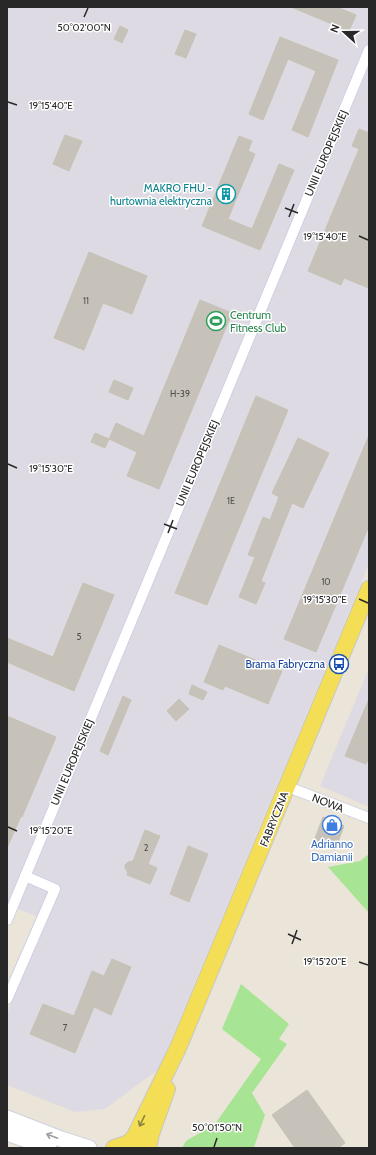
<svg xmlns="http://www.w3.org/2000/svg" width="376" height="1155" viewBox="0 0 376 1155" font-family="Cabin,sans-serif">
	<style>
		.industrial { fill: #dedae3 }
		.green { fill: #a7e494 }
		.building { fill: #c6c2b9; stroke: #c6c2b3 }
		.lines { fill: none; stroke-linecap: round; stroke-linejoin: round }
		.minor-casing { stroke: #cfd0e2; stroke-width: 12 }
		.secondary-casing { stroke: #cfd0e2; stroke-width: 17 }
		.primary-casing { stroke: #c7c7c7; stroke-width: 18 }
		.minor { stroke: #fff; stroke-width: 10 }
		.secondary { stroke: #fff; stroke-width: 15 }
		.primary { stroke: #f3de56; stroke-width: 16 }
		.oneway { stroke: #8e833f }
		.oneway2 { stroke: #9e9e9e }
		.ticks { fill: none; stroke: #282828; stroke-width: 1.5 }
		.labels { text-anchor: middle; stroke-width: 3; stroke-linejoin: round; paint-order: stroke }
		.number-label { font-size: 9px; fill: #504e4c }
		.street-label { font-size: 11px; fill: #282828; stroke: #fff }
		.culture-label { font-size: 11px; fill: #0d838f; stroke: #fff; text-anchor: end }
		.leisure-label { font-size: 11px; fill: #27864d; stroke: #fff; text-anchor: start }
		.transit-label { font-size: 11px; fill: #164399; stroke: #fff; text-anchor: end }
		.shop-label { font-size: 11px; fill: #366cbe; stroke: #fff }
		.ticks-label { font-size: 10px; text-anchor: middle; fill: #282828; stroke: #fff; stroke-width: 3; stroke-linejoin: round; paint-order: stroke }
	</style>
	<rect width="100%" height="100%" fill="#ebe5d9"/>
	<g class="industrial">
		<polygon points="7,7 369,7 369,564 159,1069 105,1109 75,1112 7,1085 7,1014 44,919 7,905"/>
		<polygon points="369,668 369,807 320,786"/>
	</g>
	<g class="green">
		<polygon points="369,854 369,913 328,867 360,861"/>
		<polygon points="241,984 289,1024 279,1039 287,1044 252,1093 265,1115 254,1147 252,1148 182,1148 186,1141 215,1124 261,1059 222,1029"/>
	</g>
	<g class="building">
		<polygon points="291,7 337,7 356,15 349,31"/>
		<polygon points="120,26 128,30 122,43 114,39"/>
		<polygon points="185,30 196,34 186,58 175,54"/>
		<polygon points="280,37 338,60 308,137 292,130 316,71 288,59 263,120 249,114"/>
		<polygon points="359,129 369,133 369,288 344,278 341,285 308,271 359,149 352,146"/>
		<polygon points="65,135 82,141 69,171 53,164"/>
		<polygon points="239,136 252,141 248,151 255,154 228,219 252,229 279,164 294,170 260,250 202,226"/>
		<polygon points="89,252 147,276 132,314 103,303 84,350 54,338"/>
		<polygon points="200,300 232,313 159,489 127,476 137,452 109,439 116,423 144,436"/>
		<polygon points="114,380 133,388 128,400 109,392"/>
		<polygon points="256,396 288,410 207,605 175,593"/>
		<polygon points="95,433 109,439 105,448 91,442"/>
		<polygon points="369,435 369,526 316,652 284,639"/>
		<polygon points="298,438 329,453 303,508 292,503 261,581 265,583 256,604 239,597 255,557 248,555 263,517 270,520 279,497 272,493"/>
		<polygon points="83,583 114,595 74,691 7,662 7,638 53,657"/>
		<polygon points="219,645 282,671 268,704 225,686 223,690 204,682"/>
		<polygon points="192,685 207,692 203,700 189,694"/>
		<polygon points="123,696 131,700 108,755 100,751"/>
		<polygon points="179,699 189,709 176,721 167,711"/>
		<polygon points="369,699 369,757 366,764 345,756"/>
		<polygon points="7,716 56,737 22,817 21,816 7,848"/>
		<polygon points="323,817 344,826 335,850 314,841"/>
		<polygon points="145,830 160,836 148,864 157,868 150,884 127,875 128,873 125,868 125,865 128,862 133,861"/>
		<polygon points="188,846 208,854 189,902 170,894"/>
		<polygon points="112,959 131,967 111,1015 94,1007 75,1053 30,1034 43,1004 74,1016 92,971 104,976"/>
		<polygon points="307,1090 345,1143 338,1148 295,1148 272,1115"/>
	</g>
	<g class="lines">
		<g class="minor-casing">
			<g id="minor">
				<polyline points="288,787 369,818"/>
				<polyline points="7,920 369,50"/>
				<polyline points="7,999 55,889 25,876"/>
			</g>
		</g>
		<g class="secondary-casing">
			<g id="secondary">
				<polyline points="7,1118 61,1139 89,1148"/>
				<polyline points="7,1133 49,1148"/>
			</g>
		</g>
		<g class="primary-casing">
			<g id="primary">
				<polyline points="129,1143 135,1136 178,1048 369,589"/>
				<polyline points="114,1148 129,1143 139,1147"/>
				<polyline points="148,1148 151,1134 167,1089"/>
			</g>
		</g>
		<use href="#minor" class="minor"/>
		<use href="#secondary" class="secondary"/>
		<use href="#primary" class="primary"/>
	</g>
	<defs><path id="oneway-shaft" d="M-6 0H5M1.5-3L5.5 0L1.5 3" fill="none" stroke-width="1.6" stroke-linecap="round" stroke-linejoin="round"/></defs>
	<use class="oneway" href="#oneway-shaft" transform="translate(142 1121) rotate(116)"/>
	<use class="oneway2" href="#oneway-shaft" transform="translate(52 1136) rotate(-159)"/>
	<path class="ticks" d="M84 17 88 8M8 102 17 105M285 208 298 213M289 217 294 204M359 236 368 240M8 464 17 468M164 524 177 529M168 533 173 520M359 599 368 603M8 827 17 831M288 934 301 940M292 944 297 930M359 962 368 965M214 1147 217 1138"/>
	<defs>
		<g id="building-ring" transform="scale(1)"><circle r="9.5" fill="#fff" stroke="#0f9aa8" stroke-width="1.5"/><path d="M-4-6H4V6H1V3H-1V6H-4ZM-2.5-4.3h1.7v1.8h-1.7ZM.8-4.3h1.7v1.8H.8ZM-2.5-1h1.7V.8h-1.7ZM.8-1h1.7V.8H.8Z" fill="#0f9aa8"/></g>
		<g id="stadium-ring" transform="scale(1)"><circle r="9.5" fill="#fff" stroke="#2e9e5b" stroke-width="1.5"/><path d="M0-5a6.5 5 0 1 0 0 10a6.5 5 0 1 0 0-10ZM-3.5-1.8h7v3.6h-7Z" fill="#2e9e5b"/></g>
		<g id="bus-ring" transform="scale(1)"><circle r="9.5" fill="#fff" stroke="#1a4fb4" stroke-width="1.5"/><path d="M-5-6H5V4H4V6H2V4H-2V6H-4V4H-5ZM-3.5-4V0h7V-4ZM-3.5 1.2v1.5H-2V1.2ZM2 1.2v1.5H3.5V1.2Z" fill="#1a4fb4"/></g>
		<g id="shop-ring" transform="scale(1)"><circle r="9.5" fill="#fff" stroke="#3f7fe0" stroke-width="1.5"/><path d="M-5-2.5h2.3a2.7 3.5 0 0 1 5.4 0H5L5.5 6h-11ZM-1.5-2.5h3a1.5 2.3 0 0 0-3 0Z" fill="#3f7fe0"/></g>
	</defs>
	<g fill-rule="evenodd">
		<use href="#building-ring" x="226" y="194"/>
		<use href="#stadium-ring" x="216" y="321"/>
		<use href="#bus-ring" x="339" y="664"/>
		<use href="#shop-ring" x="332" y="825"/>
	</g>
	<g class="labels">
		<g class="number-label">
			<text x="86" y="304">11</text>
			<text x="180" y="397">H-39</text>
			<text x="231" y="504">1E</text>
			<text x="326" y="585">10</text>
			<text x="79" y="640">5</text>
			<text x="146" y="851">2</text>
			<text x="65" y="1031">7</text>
		</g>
		<g class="street-label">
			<text transform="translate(326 153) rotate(-67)" y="4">UNII EUROPEJSKIEJ</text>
			<text transform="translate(197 463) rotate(-67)" y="4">UNII EUROPEJSKIEJ</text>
			<text transform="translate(72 762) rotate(-67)" y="4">UNII EUROPEJSKIEJ</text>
			<text transform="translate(328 803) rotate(21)" y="4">NOWA</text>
			<text transform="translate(274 819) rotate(-68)" y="4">FABRYCZNA</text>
		</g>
		<g class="culture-label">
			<text x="212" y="192">MAKRO FHU -<tspan x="212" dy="13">hurtownia elektryczna</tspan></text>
		</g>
		<g class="leisure-label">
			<text x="230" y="319">Centrum<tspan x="230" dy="13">Fitness Club</tspan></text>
		</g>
		<g class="transit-label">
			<text x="325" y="668">Brama Fabryczna</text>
		</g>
		<g class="shop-label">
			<text x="332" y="848">Adrianno<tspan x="332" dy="13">Damianii</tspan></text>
		</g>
	</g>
	<g class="ticks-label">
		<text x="84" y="31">50°02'00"N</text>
		<text x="51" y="109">19°15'40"E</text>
		<text x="325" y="240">19°15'40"E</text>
		<text x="51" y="472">19°15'30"E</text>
		<text x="325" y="603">19°15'30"E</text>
		<text x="51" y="834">19°15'20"E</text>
		<text x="325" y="965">19°15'20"E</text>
		<text x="217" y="1131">50°01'50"N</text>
	</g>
	<rect width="376" height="1155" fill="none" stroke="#282828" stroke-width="16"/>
	<g transform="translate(344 32) rotate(291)" stroke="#ffffff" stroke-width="3" paint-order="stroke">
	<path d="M0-3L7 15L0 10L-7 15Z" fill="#282828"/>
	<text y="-6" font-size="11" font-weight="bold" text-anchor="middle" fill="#282828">N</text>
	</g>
</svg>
